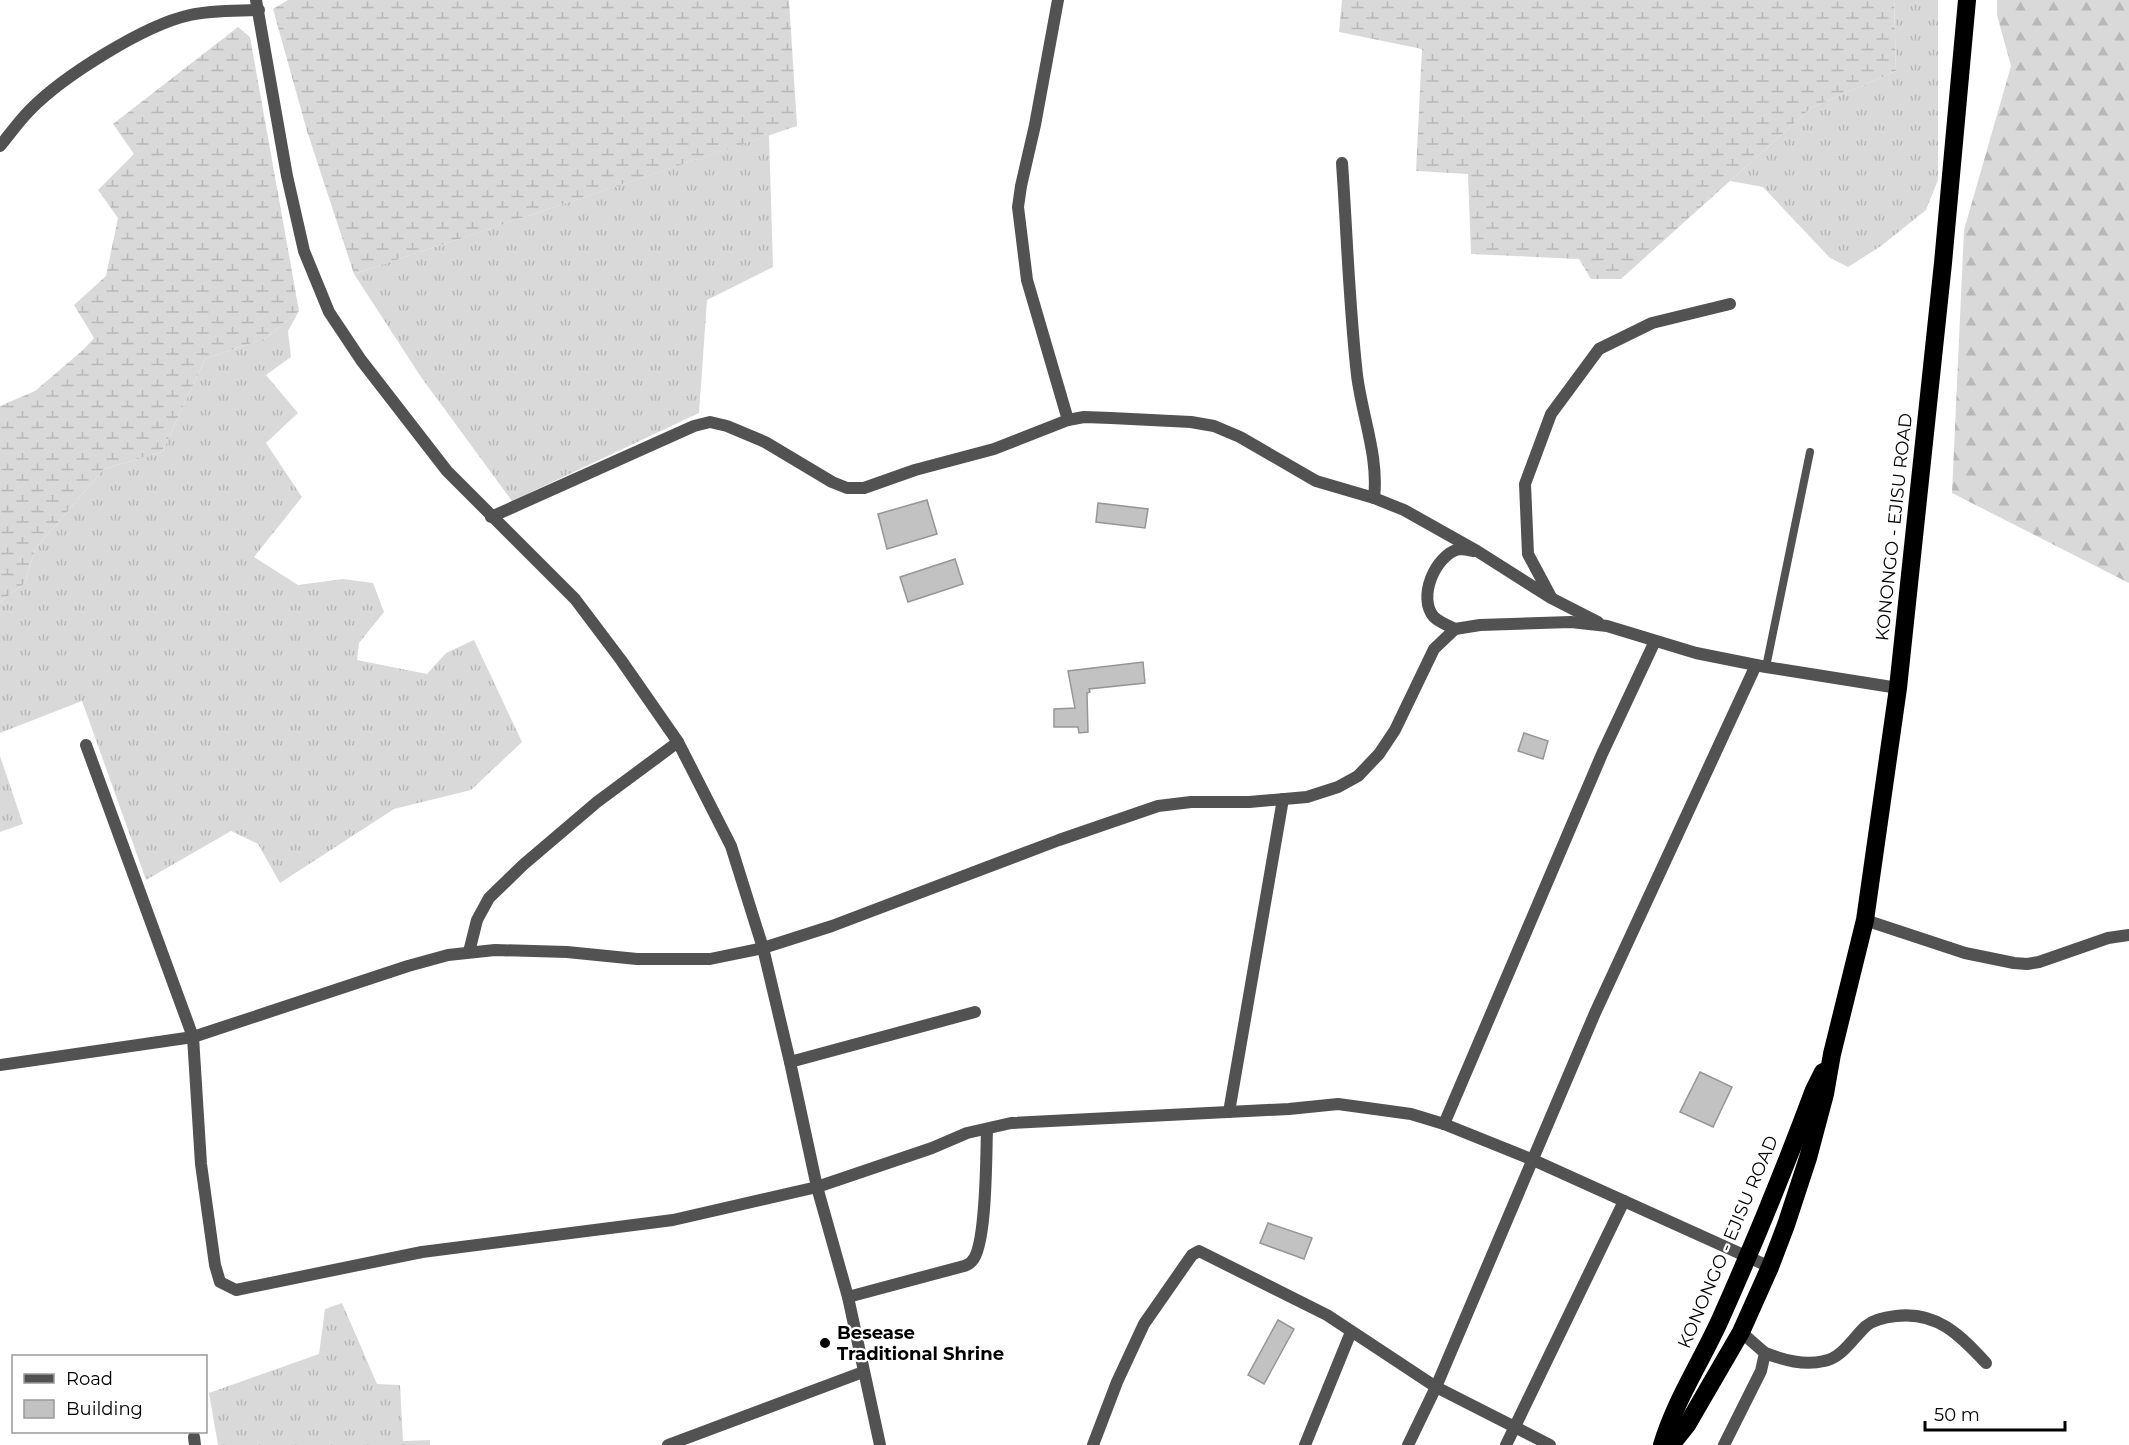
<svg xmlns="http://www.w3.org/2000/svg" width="2129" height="1445" viewBox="0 0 2129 1445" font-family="Montserrat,sans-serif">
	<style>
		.grass { fill: url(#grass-tufts) }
		.forest { fill: url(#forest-firs) }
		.wetland { fill: url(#wetland-marsh) }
		.building { fill: #c2c2c2; stroke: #969696; stroke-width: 1.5 }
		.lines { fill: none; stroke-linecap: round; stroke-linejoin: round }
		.lane { stroke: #525252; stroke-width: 8 }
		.street { stroke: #525252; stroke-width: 12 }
		.highway { stroke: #000; stroke-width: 18 }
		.poi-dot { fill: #000; stroke: #fff; stroke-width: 2 }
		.labels { text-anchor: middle; stroke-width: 4.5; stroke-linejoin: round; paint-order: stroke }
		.street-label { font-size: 18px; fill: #000; stroke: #fff }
		.poi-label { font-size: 18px; font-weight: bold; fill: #000; stroke: #fff; text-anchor: start }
	</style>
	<defs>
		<pattern id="grass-tufts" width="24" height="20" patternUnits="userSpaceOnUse" patternTransform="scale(1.5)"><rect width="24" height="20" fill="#d9d9d9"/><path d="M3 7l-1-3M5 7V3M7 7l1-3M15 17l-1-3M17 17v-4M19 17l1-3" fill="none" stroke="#b8b8b8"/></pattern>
		<pattern id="forest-firs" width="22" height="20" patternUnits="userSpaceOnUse" patternTransform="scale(1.5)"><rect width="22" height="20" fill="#d9d9d9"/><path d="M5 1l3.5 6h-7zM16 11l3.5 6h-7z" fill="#b8b8b8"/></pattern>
		<pattern id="wetland-marsh" width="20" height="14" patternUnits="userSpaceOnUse" patternTransform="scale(1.5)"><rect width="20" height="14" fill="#d9d9d9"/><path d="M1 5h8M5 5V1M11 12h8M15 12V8" fill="none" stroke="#b8b8b8"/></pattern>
	</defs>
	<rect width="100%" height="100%" fill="#fff"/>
	<g class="grass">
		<polygon points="1894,0 1938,0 1938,180 1926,210 1881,246 1848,267 1830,258 1763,187 1730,181 1811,108 1896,71"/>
		<polygon points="769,135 773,267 707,300 699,413 512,501 421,377 354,274"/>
		<polygon points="299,311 288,331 291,357 266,375 298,413 266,443 302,497 254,557 298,585 343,579 373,583 384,612 359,643 357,660 427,674 446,653 474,640 522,742 471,790 394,809 280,883 258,844 231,831 146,880 82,701 0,733 0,602 25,583 35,549 104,469 162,452 205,359 266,338"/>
		<polygon points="0,756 23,824 0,832"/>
		<polygon points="342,1303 377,1384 400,1385 403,1441 430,1440 430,1445 218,1445 209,1393 319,1354 325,1309"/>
	</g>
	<polygon class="forest" points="1997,0 2129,0 2129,583 1952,493 1964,230 2011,66 1997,15"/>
	<g class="wetland">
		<polygon points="288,0 789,0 797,126 354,274 307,131 273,9"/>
		<polygon points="1342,0 1894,0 1896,71 1811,108 1621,279 1591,279 1579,259 1471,254 1468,174 1416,171 1422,49 1339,32"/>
		<polygon points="238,27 250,37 299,311 266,338 205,359 162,452 104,469 35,549 25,583 0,602 0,406 35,391 83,350 94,338 74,305 106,276 118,218 98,190 134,154 113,124"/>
	</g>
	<g class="building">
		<polygon points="927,500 937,534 887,549 878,514"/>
		<polygon points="1098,503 1148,509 1145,528 1096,522"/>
		<polygon points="955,559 963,584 908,602 900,577"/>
		<polygon points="1143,662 1145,683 1089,689 1090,692 1087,693 1088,732 1079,733 1078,727 1054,727 1054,709 1075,708 1068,671"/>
		<polygon points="1524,733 1548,741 1543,759 1518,751"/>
		<polygon points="1700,1072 1732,1087 1713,1127 1680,1112"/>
		<polygon points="1268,1223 1312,1238 1304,1259 1260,1243"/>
		<polygon points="1278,1320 1294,1329 1264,1384 1248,1375"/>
	</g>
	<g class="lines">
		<polyline class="lane" points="1766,667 1810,452"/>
		<g class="street">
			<polyline points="256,0 287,176 304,251 329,312 361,360 447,471 575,599 621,660 678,742 731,846 763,948 790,1062 817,1187 848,1297 880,1445"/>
			<polyline points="1058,0 1035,125 1021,186 1018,207 1027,280 1068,420 1084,417 1111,418 1191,422 1214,426 1240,437 1316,481 1374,498 1404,510 1477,551 1551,598 1598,622"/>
			<path d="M0 146C10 134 19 121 30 110 62 77 144 25 190 15 212 10 236 11 259 10"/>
			<path d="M1342 163C1347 234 1349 305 1357 375 1362 416 1379 457 1374 498"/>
			<polyline points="491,517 694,426 710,422 727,426 765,442 832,482 847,488 864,488 915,470 994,449 1068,420"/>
			<polyline points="1551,597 1528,554 1525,484 1551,414 1599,349 1652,323 1730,304"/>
			<path d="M1455 629C1449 626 1439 622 1434 617 1417 598 1435 555 1459 549 1463 549 1469 550 1473 551"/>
			<polyline points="86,745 193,1037 201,1164 215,1265 220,1282 236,1290 422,1252 673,1220 817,1187 932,1148 967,1133 1011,1123 1289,1109 1338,1104 1411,1114 1444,1124 1531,1159 1770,1267"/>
			<polyline points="1865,920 1965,953 2014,963 2027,964 2039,962 2108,938 2129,935"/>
			<polyline points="469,952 477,920 489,898 523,865 597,802 678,742"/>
			<polyline points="790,1062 975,1012"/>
			<polyline points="0,1065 193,1037 408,966 448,955 495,950 567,952 637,959 710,959 763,948 832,926 1059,840 1158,806 1191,802 1249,802 1307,797 1338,787 1358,776 1379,754 1395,730 1434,649 1455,629 1480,625 1571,622 1607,626 1696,653 1766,667 1898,688"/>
			<polyline points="1229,1112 1283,799"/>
			<polyline points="1444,1124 1602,754 1655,641"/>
			<path d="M848 1297 964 1266C967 1265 970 1264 972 1261 987 1246 986 1154 987 1129"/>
			<path d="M1765 1353C1784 1360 1804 1366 1824 1361 1842 1358 1853 1338 1866 1326 1873 1320 1887 1317 1896 1316 1937 1311 1960 1335 1986 1363"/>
			<polyline points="194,1437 195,1445"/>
			<polyline points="668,1445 863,1372"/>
			<polyline points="1093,1445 1117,1382 1144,1324 1192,1255 1199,1251 1327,1315 1436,1387 1550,1445"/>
			<polyline points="1305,1445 1351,1332"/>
			<polyline points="1408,1445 1436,1387 1595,1013 1756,665"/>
			<polyline points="1506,1445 1624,1201"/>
			<polyline points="1724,1445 1761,1371 1765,1353 1741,1332"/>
		</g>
		<g class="highway">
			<path d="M1662 1445C1675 1401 1701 1362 1720 1320 1754 1244 1785 1168 1814 1090L1823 1072"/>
			<polyline points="1671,1445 1687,1425 1741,1332 1770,1267 1786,1225 1808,1158 1825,1094 1832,1054 1865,920 1898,688 1943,263 1967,0"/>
		</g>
	</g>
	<circle class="poi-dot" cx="825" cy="1343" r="6"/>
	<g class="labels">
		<g class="street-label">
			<text transform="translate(1894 527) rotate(-84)" y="6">KONONGO - EJISU ROAD</text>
			<text transform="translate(1728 1242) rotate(-67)" y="6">KONONGO - EJISU ROAD</text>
		</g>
		<g class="poi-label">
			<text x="837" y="1339">Besease<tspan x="837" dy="21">Traditional Shrine</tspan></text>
		</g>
	</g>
	<rect x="12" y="1355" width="195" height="78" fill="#ffffff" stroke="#999999" stroke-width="1.5"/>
	<rect x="24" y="1374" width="30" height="9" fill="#525252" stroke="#999999" stroke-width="1.5"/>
	<text x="66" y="1385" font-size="18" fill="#000000">Road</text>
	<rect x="24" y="1400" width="30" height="18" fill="#c2c2c2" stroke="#999999" stroke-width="1.5"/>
	<text x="66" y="1415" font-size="18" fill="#000000">Building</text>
	<path d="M1925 1421v9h140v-9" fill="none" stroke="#000000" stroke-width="3"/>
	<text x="1934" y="1421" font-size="18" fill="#000000" stroke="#ffffff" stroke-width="4.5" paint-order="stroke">50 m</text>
</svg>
